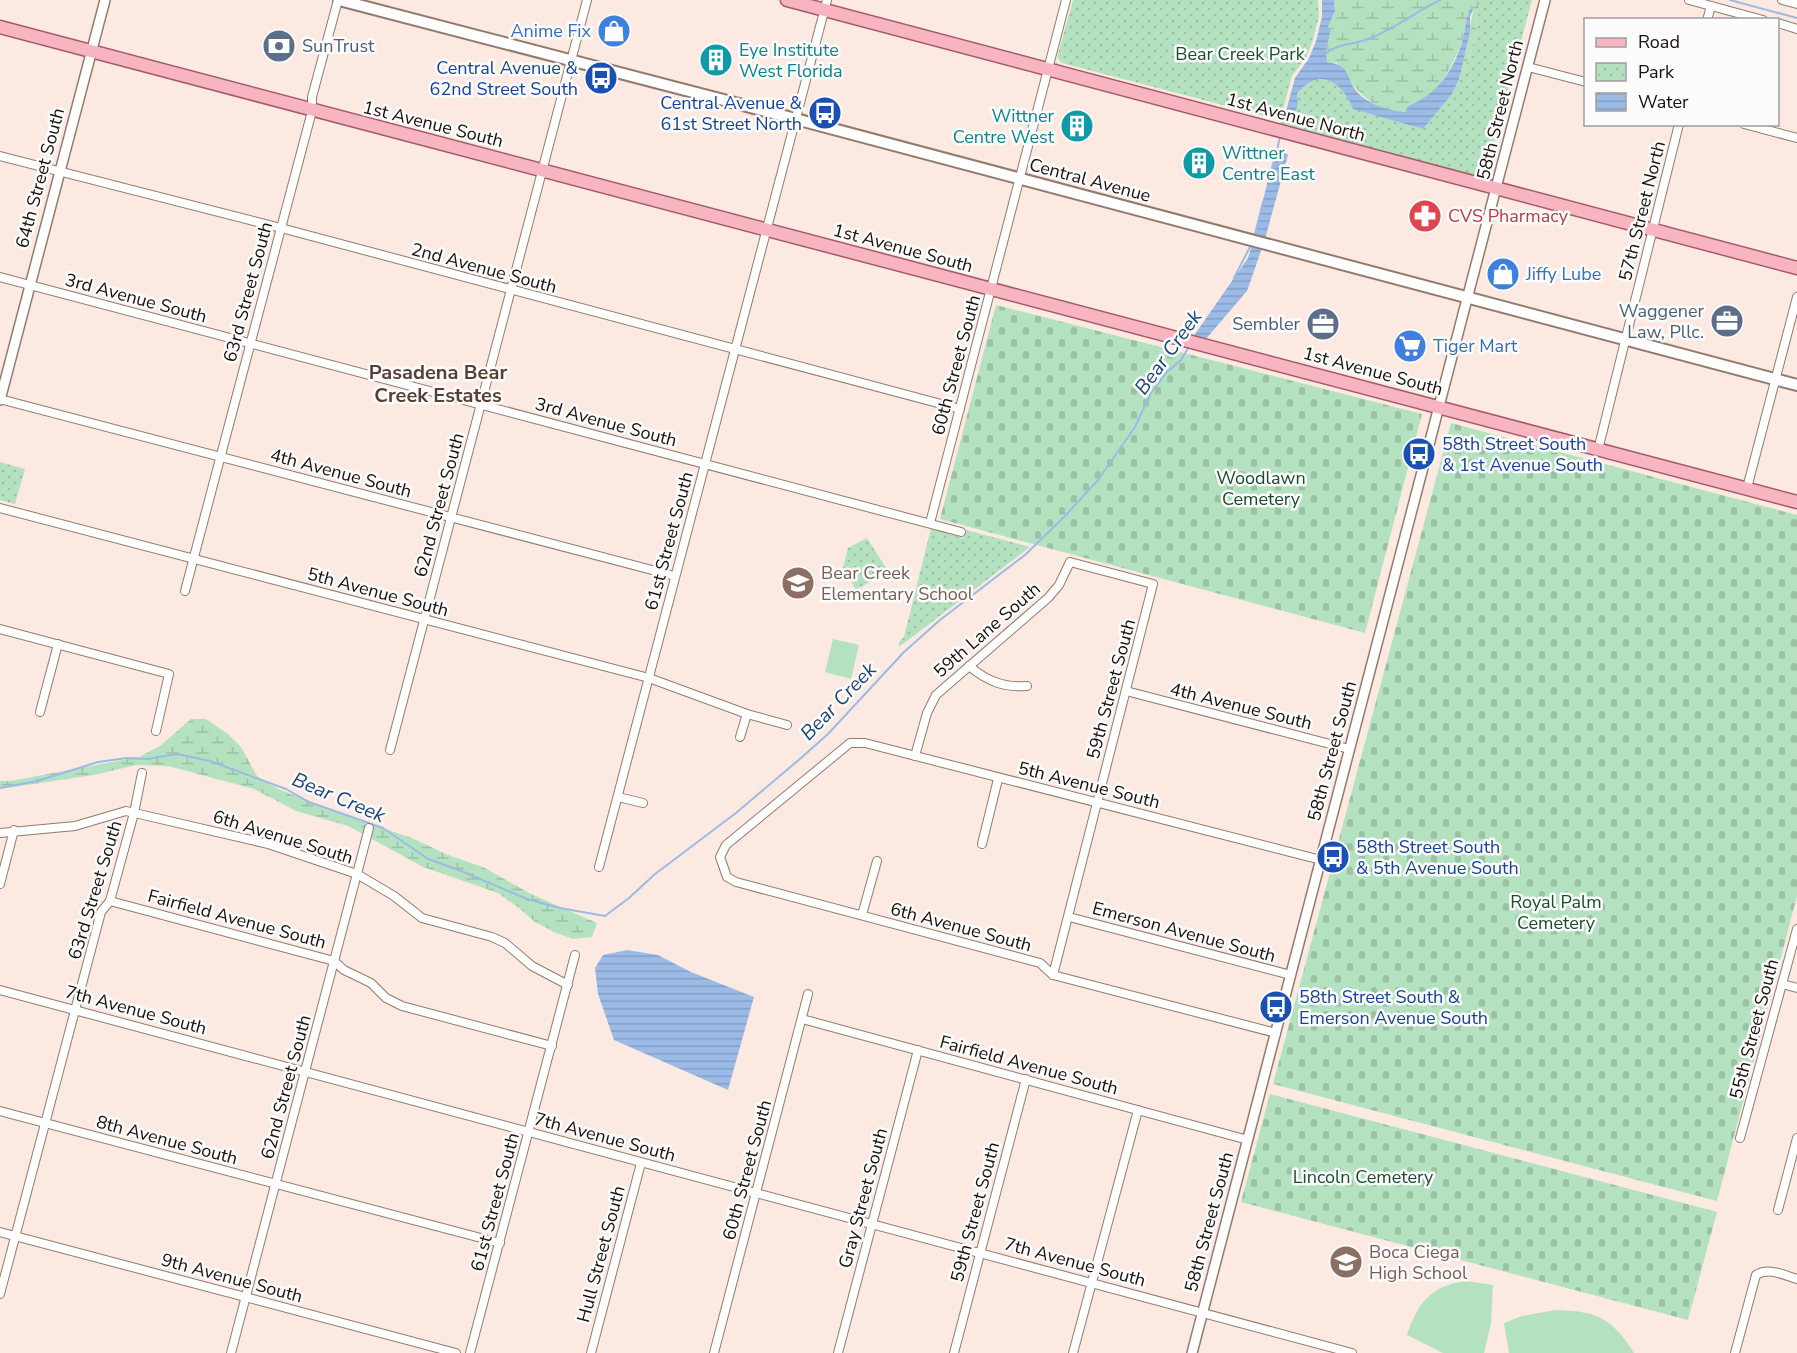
<svg xmlns="http://www.w3.org/2000/svg" width="1797" height="1353" viewBox="0 0 1797 1353" font-family="'Nunito Sans',sans-serif">
	<style>
		.wetland { fill: url(#wetland-marsh) }
		.cemetery { fill: url(#cemetery-stones) }
		.park { fill: url(#park-dots) }
		.pitch { fill: #b4e2c0 }
		.water { fill: url(#water-rules) }
		.lines { fill: none; stroke-linecap: round; stroke-linejoin: round }
		.stream { stroke: #9bbbe6; stroke-width: 2 }
		.minor-casing { stroke: #947a6d; stroke-width: 10 }
		.tertiary-casing { stroke: #947a6d; stroke-width: 12 }
		.secondary-casing { stroke: #947a6d; stroke-width: 14 }
		.primary-casing { stroke: #a65b67; stroke-width: 15 }
		.minor { stroke: #fff; stroke-width: 8 }
		.tertiary { stroke: #fff; stroke-width: 9 }
		.secondary { stroke: #fff; stroke-width: 10 }
		.primary { stroke: #f7b5c2; stroke-width: 12 }
		.labels { text-anchor: middle; stroke-width: 5; stroke-linejoin: round; paint-order: stroke }
		.shop-label { font-size: 18px; fill: #366cbe; stroke: #fcfcfc; text-anchor: start }
		.service-label { font-size: 18px; fill: #4e5e75; stroke: #fcfcfc; text-anchor: end }
		.culture-label { font-size: 18px; fill: #0d838f; stroke: #fcfcfc; text-anchor: start }
		.park-label { font-size: 18px; fill: #174d2c; stroke: #fcfcfc }
		.transit-label { font-size: 18px; fill: #164399; stroke: #fcfcfc; text-anchor: start }
		.street-label { font-size: 18px; fill: #19100b; stroke: #fcfcfc }
		.health-label { font-size: 18px; fill: #be3a42; stroke: #fcfcfc; text-anchor: start }
		.education-label { font-size: 18px; fill: #785e54; stroke: #fcfcfc; text-anchor: start }
		.water-label { font-size: 20px; font-style: italic; fill: #1a4478; stroke: #fcfcfc }
		.neighbourhood-label { font-size: 20px; font-weight: bold; fill: #563f33; stroke: #fcfcfc }
	</style>
	<defs>
		<pattern id="wetland-marsh" width="20" height="14" patternUnits="userSpaceOnUse" patternTransform="scale(1.5)"><rect width="20" height="14" fill="#b4e2c0"/><path d="M1 5h8M5 5V1M11 12h8M15 12V8" fill="none" stroke="#9ac1a4"/></pattern>
		<pattern id="cemetery-stones" width="16" height="16" patternUnits="userSpaceOnUse" patternTransform="scale(1.5)"><rect width="16" height="16" fill="#b4e2c0"/><path d="M2 7V4a2 2 0 0 1 4 0v3zM10 15v-3a2 2 0 0 1 4 0v3z" fill="#9ac1a4"/></pattern>
		<pattern id="park-dots" width="8" height="8" patternUnits="userSpaceOnUse" patternTransform="scale(1.5)"><rect width="8" height="8" fill="#b4e2c0"/><path d="M2 2h.1M6 6h.1" fill="none" stroke="#9ac1a4" stroke-width="1.8" stroke-linecap="round"/></pattern>
		<pattern id="water-rules" width="6" height="5" patternUnits="userSpaceOnUse" patternTransform="scale(1.5)"><rect width="6" height="5" fill="#9bbbe6"/><path d="M0 2.5h6" fill="none" stroke="#85a0c4"/></pattern>
	</defs>
	<rect width="100%" height="100%" fill="#fceae2"/>
	<g class="wetland">
		<path d="M1334 0H1481L1476 20 1477 33 1463 74 1459 80 1474 7C1468 17 1467 22 1464 33 1462 42 1458 52 1454 60 1443 83 1433 96 1408 106L1405 112C1369 110 1356 90 1337 63L1327 62 1326 50 1331 31 1328 27 1335 11Z"/>
		<polygon points="191,719 206,719 228,734 241,747 257,776 278,789 369,824 366,823 363,834 348,826 296,811 254,789 168,766 136,765 94,775 0,789 0,781 10,781 139,757 160,746"/>
		<polygon points="373,825 412,838 448,855 483,867 531,894 597,923 592,937 573,939 556,933 535,922 519,908 498,893 423,867 370,838"/>
	</g>
	<g class="cemetery">
		<polygon points="996,305 1422,414 1365,633 940,519"/>
		<polygon points="1451,423 1797,515 1797,896 1717,1201 1273,1084"/>
		<polygon points="1270,1094 1717,1212 1688,1320 1241,1202"/>
	</g>
	<g class="park">
		<polygon points="1073,0 1318,0 1319,16 1313,40 1307,56 1292,76 1280,120 1062,63 1058,59 1058,54"/>
		<path d="M1480 0H1532L1486 173 1481 179 1056 67V62L1061 66 1279 123 1283 121 1285 115 1294 117 1298 104 1297 94C1314 73 1335 75 1349 98L1422 129 1452 94 1463 74 1477 33 1476 20Z"/>
		<polygon points="0,462 25,469 15,504 0,500"/>
		<polygon points="931,528 963,538 966,530 1030,547 899,647 899,642 904,637"/>
		<polygon points="867,538 888,571 856,590 843,568 848,548"/>
	</g>
	<g class="pitch">
		<polygon points="833,639 859,645 851,679 825,672"/>
		<path d="M1466 1281 1493 1285 1491 1323 1484 1353H1443L1407 1335C1417 1303 1432 1285 1466 1281Z"/>
		<path d="M1555 1310C1597 1311 1612 1318 1634 1353H1509L1504 1323 1522 1316Z"/>
	</g>
	<g class="water">
		<path d="M1322 0H1334L1335 11 1328 27 1331 30 1326 50 1327 62C1353 66 1344 77 1358 93 1368 104 1390 111 1405 112L1408 106C1440 93 1456 67 1464 34 1466 24 1467 16 1471 7H1474L1470 17V31L1459 80 1452 94 1423 129 1353 109C1342 82 1320 66 1297 94L1298 104 1294 117 1285 115 1295 78 1309 58 1316 41 1322 17Z"/>
		<polygon points="1276,148 1288,155 1265,239 1254,236"/>
		<polygon points="1252,245 1262,248 1247,291 1205,340 1193,337 1248,258"/>
		<polygon points="627,950 658,955 691,972 754,997 728,1090 614,1040 598,994 595,968 603,955"/>
	</g>
	<g class="lines">
		<g class="stream">
			<polyline points="1730,0 1797,18"/>
			<path d="M1325 54C1339 42 1357 45 1373 37 1397 27 1417 11 1440 0"/>
			<polyline points="1282,127 1286,112"/>
			<polyline points="1277,151 1280,136"/>
			<polyline points="1254,238 1263,202"/>
			<polyline points="1234,278 1252,243"/>
			<polyline points="0,788 37,781 98,762 127,758 148,759 177,754 210,761 286,789 309,802 383,828 428,859 459,870 527,899 560,908 605,916 629,898 655,874 736,813 801,758 828,734 904,652 940,620 1025,555 1066,515 1098,480 1135,427 1151,393 1166,373 1181,360 1190,345"/>
		</g>
		<g class="minor-casing">
			<g id="minor">
				<polyline points="1689,0 1763,20"/>
				<polyline points="1782,0 1797,4"/>
				<polyline points="1707,20 1711,6"/>
				<polyline points="1778,23 1797,29"/>
				<polyline points="1528,67 1586,82"/>
				<polyline points="1744,124 1797,138"/>
				<polyline points="0,156 281,228 960,409"/>
				<polyline points="0,277 961,532"/>
				<polyline points="0,399 675,576"/>
				<polyline points="1598,450 1679,124"/>
				<polyline points="1747,488 1797,297"/>
				<polyline points="0,508 649,678 747,714 787,725"/>
				<polyline points="930,523 1066,0"/>
				<polyline points="185,591 312,111 312,97 338,0"/>
				<polyline points="0,629 169,674 156,731"/>
				<path d="M969 666C987 681 1004 688 1027 686"/>
				<polyline points="1126,691 1349,749"/>
				<polyline points="40,712 58,644"/>
				<polyline points="740,737 747,714"/>
				<polyline points="390,750 587,0"/>
				<polyline points="915,756 927,713 936,695 1048,598 1059,585 1070,562 1153,584 1053,975"/>
				<polyline points="618,797 643,803"/>
				<polyline points="0,833 75,826 126,811 268,844 357,874 394,896 422,918 492,937 505,943 532,966 568,985"/>
				<polyline points="982,844 998,779"/>
				<polyline points="599,867 827,0"/>
				<polyline points="0,884 14,830"/>
				<polyline points="110,901 334,961 344,970 371,983 386,998 402,1006 552,1046"/>
				<polyline points="862,915 877,861"/>
				<polyline points="1069,917 1291,975"/>
				<polyline points="1782,984 1797,988"/>
				<polyline points="0,990 1352,1353"/>
				<polyline points="802,1019 1248,1140"/>
				<polyline points="1276,1033 1053,975 1040,963 736,882 727,877 720,857 726,845 850,743 865,743 1321,860"/>
				<polyline points="0,1111 500,1243"/>
				<polyline points="1740,1138 1797,929"/>
				<polyline points="1778,1210 1797,1138"/>
				<polyline points="0,1232 456,1353"/>
				<polyline points="0,1294 101,912 110,901 134,813 142,773"/>
				<polyline points="231,1353 369,828"/>
				<polyline points="470,1353 575,955"/>
				<polyline points="591,1353 641,1163"/>
				<polyline points="714,1353 808,994"/>
				<polyline points="838,1353 918,1050"/>
				<polyline points="954,1353 1026,1079"/>
				<polyline points="1073,1353 1138,1110"/>
				<path d="M1735 1353 1756 1275C1768 1267 1784 1275 1797 1279"/>
			</g>
		</g>
		<g class="tertiary-casing">
			<g id="tertiary">
				<polyline points="0,400 105,0"/>
				<polyline points="1192,1353 1545,0"/>
			</g>
		</g>
		<g class="secondary-casing">
			<polyline id="secondary" points="339,0 739,104 1797,385"/>
		</g>
		<g class="primary-casing">
			<g id="primary">
				<polyline points="787,0 1797,268"/>
				<polyline points="0,27 1797,502"/>
			</g>
		</g>
		<use href="#minor" class="minor"/>
		<use href="#tertiary" class="tertiary"/>
		<use href="#secondary" class="secondary"/>
		<use href="#primary" class="primary"/>
	</g>
	<defs>
		<g id="shop-disc" transform="scale(1.725)"><circle r="9.5" fill="#3f7fe0" stroke="#fcfcfc"/><path d="M-5-2.5h2.3a2.7 3.5 0 0 1 5.4 0H5L5.5 6h-11ZM-1.5-2.5h3a1.5 2.3 0 0 0-3 0Z" fill="#fff"/></g>
		<g id="bank-disc" transform="scale(1.725)"><circle r="9.5" fill="#5c6f8a" stroke="#fcfcfc"/><path d="M-6-4H6V4H-6ZM0-2.3a2.3 2.3 0 1 0 0 4.6a2.3 2.3 0 1 0 0-4.6Z" fill="#fff"/></g>
		<g id="building-disc" transform="scale(1.725)"><circle r="9.5" fill="#0f9aa8" stroke="#fcfcfc"/><path d="M-4-6H4V6H1V3H-1V6H-4ZM-2.5-4.3h1.7v1.8h-1.7ZM.8-4.3h1.7v1.8H.8ZM-2.5-1h1.7V.8h-1.7ZM.8-1h1.7V.8H.8Z" fill="#fff"/></g>
		<g id="bus-disc" transform="scale(1.725)"><circle r="9.5" fill="#1a4fb4" stroke="#fcfcfc"/><path d="M-5-6H5V4H4V6H2V4H-2V6H-4V4H-5ZM-3.5-4V0h7V-4ZM-3.5 1.2v1.5H-2V1.2ZM2 1.2v1.5H3.5V1.2Z" fill="#fff"/></g>
		<g id="pharmacy-disc" transform="scale(1.725)"><circle r="9.5" fill="#e0444e" stroke="#fcfcfc"/><path d="M-2-6h4v4h4v4h-4v4h-4v-4h-4v-4h4Z" fill="#fff"/></g>
		<g id="office-disc" transform="scale(1.725)"><circle r="9.5" fill="#5c6f8a" stroke="#fcfcfc"/><path d="M-6-3h4V-5.5h4V-3h4V5H-6ZM-1-4.5V-3h2v-1.5ZM-6 0V1H6V0Z" fill="#fff"/></g>
		<g id="supermarket-disc" transform="scale(1.725)"><circle r="9.5" fill="#3f7fe0" stroke="#fcfcfc"/><path d="M-6-5.5h2.5l.6 2H6L4.5 2H-2.5L-4.4-4H-6ZM-1.5 3.2a1.3 1.3 0 1 0 .1 0ZM3 3.2a1.3 1.3 0 1 0 .1 0Z" fill="#fff"/></g>
		<g id="school-disc" transform="scale(1.725)"><circle r="9.5" fill="#8d6e63" stroke="#fcfcfc"/><path d="M0-5L7-2L0 1L-7-2ZM-4 1L0 2.5L4 1V4Q0 6-4 4Z" fill="#fff"/></g>
	</defs>
	<g fill-rule="evenodd">
		<use href="#shop-disc" x="614" y="31"/>
		<use href="#bank-disc" x="279" y="46"/>
		<use href="#building-disc" x="716" y="60"/>
		<use href="#bus-disc" x="601" y="78"/>
		<use href="#bus-disc" x="825" y="113"/>
		<use href="#building-disc" x="1077" y="126"/>
		<use href="#building-disc" x="1199" y="163"/>
		<use href="#pharmacy-disc" x="1425" y="216"/>
		<use href="#shop-disc" x="1503" y="274"/>
		<use href="#office-disc" x="1727" y="321"/>
		<use href="#office-disc" x="1323" y="324"/>
		<use href="#supermarket-disc" x="1410" y="346"/>
		<use href="#bus-disc" x="1419" y="454"/>
		<use href="#school-disc" x="798" y="583"/>
		<use href="#bus-disc" x="1333" y="857"/>
		<use href="#bus-disc" x="1276" y="1007"/>
		<use href="#school-disc" x="1346" y="1262"/>
	</g>
	<g class="labels">
		<g class="shop-label">
			<text x="591" y="37" text-anchor="end">Anime Fix</text>
			<text x="1526" y="280">Jiffy Lube</text>
			<text x="1433" y="352">Tiger Mart</text>
		</g>
		<g class="service-label">
			<text x="302" y="52" text-anchor="start">SunTrust</text>
			<text x="1704" y="317">Waggener<tspan x="1704" dy="21">Law, Pllc.</tspan></text>
			<text x="1300" y="330">Sembler</text>
		</g>
		<g class="culture-label">
			<text x="739" y="56">Eye Institute<tspan x="739" dy="21">West Florida</tspan></text>
			<text x="1054" y="122" text-anchor="end">Wittner<tspan x="1054" dy="21">Centre West</tspan></text>
			<text x="1222" y="159">Wittner<tspan x="1222" dy="21">Centre East</tspan></text>
		</g>
		<g class="park-label">
			<text x="1240" y="60">Bear Creek Park</text>
			<text x="1261" y="484">Woodlawn<tspan x="1261" dy="21">Cemetery</tspan></text>
			<text x="1556" y="908">Royal Palm<tspan x="1556" dy="21">Cemetery</tspan></text>
			<text x="1363" y="1183">Lincoln Cemetery</text>
		</g>
		<g class="transit-label">
			<text x="578" y="74" text-anchor="end">Central Avenue &amp;<tspan x="578" dy="21">62nd Street South</tspan></text>
			<text x="802" y="109" text-anchor="end">Central Avenue &amp;<tspan x="802" dy="21">61st Street North</tspan></text>
			<text x="1442" y="450">58th Street South<tspan x="1442" dy="21">&amp; 1st Avenue South</tspan></text>
			<text x="1356" y="853">58th Street South<tspan x="1356" dy="21">&amp; 5th Avenue South</tspan></text>
			<text x="1299" y="1003">58th Street South &amp;<tspan x="1299" dy="21">Emerson Avenue South</tspan></text>
		</g>
		<g class="street-label">
			<text transform="translate(1500 110) rotate(-76)" y="6">58th Street North</text>
			<text transform="translate(1296 117) rotate(15)" y="6">1st Avenue North</text>
			<text transform="translate(433 124) rotate(14)" y="6">1st Avenue South</text>
			<text transform="translate(40 178) rotate(-75)" y="6">64th Street South</text>
			<text transform="translate(1090 180) rotate(15)" y="6">Central Avenue</text>
			<text transform="translate(1642 211) rotate(-76)" y="6">57th Street North</text>
			<text transform="translate(903 248) rotate(15)" y="6">1st Avenue South</text>
			<text transform="translate(484 268) rotate(15)" y="6">2nd Avenue South</text>
			<text transform="translate(248 292) rotate(-75)" y="6">63rd Street South</text>
			<text transform="translate(136 298) rotate(15)" y="6">3rd Avenue South</text>
			<text transform="translate(956 365) rotate(-75)" y="6">60th Street South</text>
			<text transform="translate(1373 371) rotate(15)" y="6">1st Avenue South</text>
			<text transform="translate(606 422) rotate(15)" y="6">3rd Avenue South</text>
			<text transform="translate(341 473) rotate(15)" y="6">4th Avenue South</text>
			<text transform="translate(439 505) rotate(-75)" y="6">62nd Street South</text>
			<text transform="translate(669 541) rotate(-75)" y="6">61st Street South</text>
			<text transform="translate(378 592) rotate(15)" y="6">5th Avenue South</text>
			<text transform="translate(987 630) rotate(-41)" y="6">59th Lane South</text>
			<text transform="translate(1111 689) rotate(-75)" y="6">59th Street South</text>
			<text transform="translate(1241 706) rotate(14)" y="6">4th Avenue South</text>
			<text transform="translate(1332 751) rotate(-75)" y="6">58th Street South</text>
			<text transform="translate(1089 785) rotate(14)" y="6">5th Avenue South</text>
			<text transform="translate(283 837) rotate(17)" y="6">6th Avenue South</text>
			<text transform="translate(95 890) rotate(-73)" y="6">63rd Street South</text>
			<text transform="translate(237 919) rotate(15)" y="6">Fairfield Avenue South</text>
			<text transform="translate(961 927) rotate(15)" y="6">6th Avenue South</text>
			<text transform="translate(1184 932) rotate(15)" y="6">Emerson Avenue South</text>
			<text transform="translate(136 1010) rotate(15)" y="6">7th Avenue South</text>
			<text transform="translate(1754 1029) rotate(-75)" y="6">55th Street South</text>
			<text transform="translate(1029 1065) rotate(15)" y="6">Fairfield Avenue South</text>
			<text transform="translate(286 1087) rotate(-75)" y="6">62nd Street South</text>
			<text transform="translate(605 1137) rotate(15)" y="6">7th Avenue South</text>
			<text transform="translate(167 1140) rotate(15)" y="6">8th Avenue South</text>
			<text transform="translate(747 1170) rotate(-75)" y="6">60th Street South</text>
			<text transform="translate(863 1198) rotate(-75)" y="6">Gray Street South</text>
			<text transform="translate(495 1202) rotate(-75)" y="6">61st Street South</text>
			<text transform="translate(975 1212) rotate(-75)" y="6">59th Street South</text>
			<text transform="translate(1209 1222) rotate(-75)" y="6">58th Street South</text>
			<text transform="translate(601 1254) rotate(-75)" y="6">Hull Street South</text>
			<text transform="translate(1075 1262) rotate(15)" y="6">7th Avenue South</text>
			<text transform="translate(232 1278) rotate(15)" y="6">9th Avenue South</text>
		</g>
		<g class="health-label">
			<text x="1448" y="222">CVS Pharmacy</text>
		</g>
		<g class="education-label">
			<text x="821" y="579">Bear Creek<tspan x="821" dy="21">Elementary School</tspan></text>
			<text x="1369" y="1258">Boca Ciega<tspan x="1369" dy="21">High School</tspan></text>
		</g>
		<g class="water-label">
			<text transform="translate(1168 352) rotate(-54)" y="7">Bear Creek</text>
			<text transform="translate(838 701) rotate(-46)" y="7">Bear Creek</text>
			<text transform="translate(339 797) rotate(23)" y="7">Bear Creek</text>
		</g>
		<g class="neighbourhood-label">
			<text x="438" y="379">Pasadena Bear<tspan x="438" dy="23">Creek Estates</tspan></text>
		</g>
	</g>
	<rect x="1584" y="18" width="195" height="108" fill="#fcfcfc" stroke="#a19e9c" stroke-width="1.5"/>
	<rect x="1596" y="38" width="30" height="9" fill="#f7b5c2" stroke="#a19e9c" stroke-width="1.5"/>
	<text x="1638" y="48" font-size="18" fill="#19100b">Road</text>
	<rect x="1596" y="63" width="30" height="18" fill="url(#park-dots)" stroke="#a19e9c" stroke-width="1.5"/>
	<text x="1638" y="78" font-size="18" fill="#19100b">Park</text>
	<rect x="1596" y="93" width="30" height="18" fill="url(#water-rules)" stroke="#a19e9c" stroke-width="1.5"/>
	<text x="1638" y="108" font-size="18" fill="#19100b">Water</text>
</svg>
